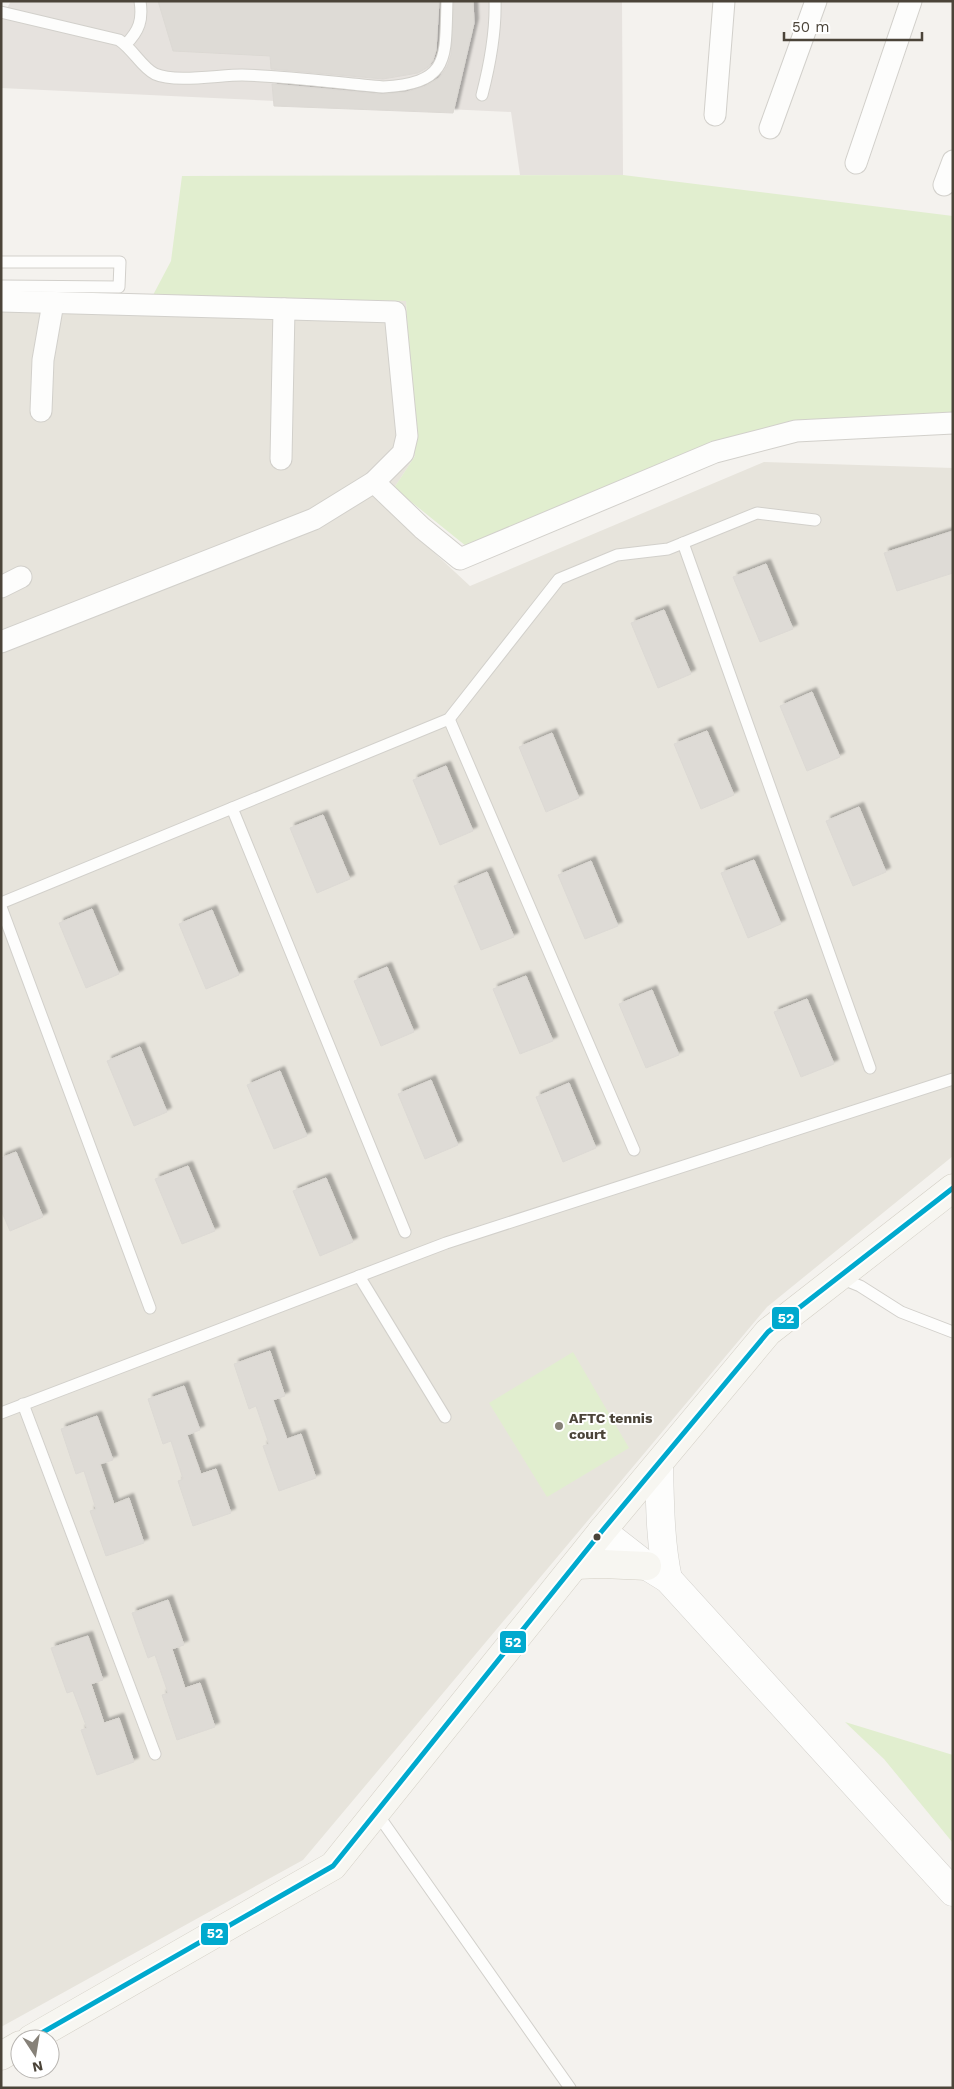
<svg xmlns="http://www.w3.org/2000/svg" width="954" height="2089" viewBox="0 0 954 2089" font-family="'Work Sans',sans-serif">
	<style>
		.residential { fill: #e7e4dc }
		.industrial { fill: #e6e2de }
		.green { fill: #e1eecf }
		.building { fill: #dedbd6; stroke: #dcd9d4; filter: url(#shadow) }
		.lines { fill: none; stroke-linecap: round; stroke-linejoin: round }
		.service-casing { stroke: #d2d0cb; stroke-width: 13 }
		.minor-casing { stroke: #d2d0cb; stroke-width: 23 }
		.tertiary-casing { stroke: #d2d0cb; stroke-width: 29 }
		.secondary-casing { stroke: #d3cfc5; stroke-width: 29 }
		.service { stroke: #fdfdfc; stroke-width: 11 }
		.minor { stroke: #fdfdfc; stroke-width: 21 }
		.tertiary { stroke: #fdfdfc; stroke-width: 28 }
		.secondary { stroke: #f7f6f1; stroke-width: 28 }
		.bus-1-casing { stroke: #fff; stroke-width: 9 }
		.bus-1 { stroke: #00a9ce; stroke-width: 5 }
		.poi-dot { fill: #868178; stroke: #fff; stroke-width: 2 }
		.bus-dot { fill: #4b4439; stroke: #fff; stroke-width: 2 }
		.labels { text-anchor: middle; stroke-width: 4; stroke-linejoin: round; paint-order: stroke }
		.poi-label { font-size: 14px; font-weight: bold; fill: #4b4439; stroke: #fff; text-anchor: start }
		.line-badge { stroke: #fff; stroke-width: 2 }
		.badge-label { font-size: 14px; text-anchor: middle; font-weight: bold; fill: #fff }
	</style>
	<defs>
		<filter id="shadow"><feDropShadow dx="4.5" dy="-4.5" stdDeviation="1" flood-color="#0004"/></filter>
	</defs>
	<rect width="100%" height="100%" fill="#f4f2ee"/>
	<polygon class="residential" points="1,297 152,297 406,301 415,456 383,505 470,586 764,462 953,468 953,1156 767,1307 303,1860 1,2027"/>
	<polygon class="industrial" points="11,1 622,1 623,175 520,175 511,112 1,88 1,19"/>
	<g class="green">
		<polygon points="623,175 953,216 953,415 793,425 466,546 394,488 415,456 406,301 152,297 171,261 182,176"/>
		<polygon points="573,1352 629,1448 547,1497 489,1403"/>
		<polygon points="845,1722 953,1755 953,1843 884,1759"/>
	</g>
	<g class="building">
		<polygon points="158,1 439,1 436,50 433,60 428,67 418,73 383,79 271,69 270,56 173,51"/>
		<polygon points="454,1 473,1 474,23 453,113 274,106 272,84 382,94 406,92 425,86 439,78 447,67 451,55"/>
		<polygon points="953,531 953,573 897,591 884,553"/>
		<polygon points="766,564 793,629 760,642 733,577"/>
		<polygon points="664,610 691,674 658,688 631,623"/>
		<polygon points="812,692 840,757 807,771 780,706"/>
		<polygon points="707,731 734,795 701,809 674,744"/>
		<polygon points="552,733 579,798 546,812 519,747"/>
		<polygon points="446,766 473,831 440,845 413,780"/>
		<polygon points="859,807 886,872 853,886 826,821"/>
		<polygon points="323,815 350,879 317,893 290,828"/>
		<polygon points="754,860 781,924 748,938 721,873"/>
		<polygon points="591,861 618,926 585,939 558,875"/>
		<polygon points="487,872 514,937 481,950 454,886"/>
		<polygon points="92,909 119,974 86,988 59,923"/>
		<polygon points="212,910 239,975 206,989 179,924"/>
		<polygon points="387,967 414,1032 381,1046 354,981"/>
		<polygon points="526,976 553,1041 520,1054 493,989"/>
		<polygon points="652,990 679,1055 646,1068 619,1004"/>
		<polygon points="807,999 834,1064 801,1077 774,1012"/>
		<polygon points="140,1047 167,1112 134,1126 107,1061"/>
		<polygon points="280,1071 307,1136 274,1149 247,1085"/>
		<polygon points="431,1080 458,1145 425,1159 398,1094"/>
		<polygon points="569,1083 596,1148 563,1162 536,1097"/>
		<polygon points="16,1152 43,1217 10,1231 1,1210 1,1158"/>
		<polygon points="188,1166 215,1231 182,1244 155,1179"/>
		<polygon points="326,1178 353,1242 320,1256 293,1191"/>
		<polygon points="270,1351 285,1396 273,1400 287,1439 301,1434 316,1478 279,1491 263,1446 269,1444 256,1406 249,1409 234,1364"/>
		<polygon points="184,1386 200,1430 187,1435 201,1474 216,1469 231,1513 193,1526 178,1481 183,1479 171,1441 163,1444 148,1399"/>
		<polygon points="97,1416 113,1460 100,1464 114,1504 129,1498 144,1543 106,1556 90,1511 96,1509 84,1471 76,1474 61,1429"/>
		<polygon points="168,1600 184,1645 172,1649 185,1688 200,1683 215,1727 177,1740 162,1695 168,1693 155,1655 148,1658 132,1613"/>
		<polygon points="88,1636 103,1680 91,1684 104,1723 119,1718 134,1762 97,1775 81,1730 87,1728 73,1691 67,1693 51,1648"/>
	</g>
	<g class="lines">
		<g class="service-casing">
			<g id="service">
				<path d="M1 12 119 40C133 49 142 68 155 74 175 83 219 75 242 75 289 76 337 83 383 87 451 83 445 58 447 1"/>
				<path d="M126 44C139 31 143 20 140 1"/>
				<path d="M482 95C490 64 496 34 495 1"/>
				<polyline points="1,262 120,262 119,287 1,286"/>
				<polyline points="683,543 870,1068"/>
				<polyline points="449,719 634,1150"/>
				<polyline points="232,808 405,1232"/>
				<polyline points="1,903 449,719 559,579 617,555 668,549 757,513 815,520"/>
				<polyline points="1,907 150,1308"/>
				<polyline points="359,1276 445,1417"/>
				<polyline points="840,1278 860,1286 901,1312 953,1332"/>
				<polyline points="23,1404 155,1754"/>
				<polyline points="1,1413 446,1243 953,1079"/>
				<polyline points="376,1812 570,2088"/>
			</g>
		</g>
		<g class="minor-casing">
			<g id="minor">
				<polyline points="715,115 724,1"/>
				<polyline points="770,128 816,1"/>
				<polyline points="856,163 911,1"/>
				<polyline points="944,185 953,161"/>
				<polyline points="1,301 395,312 407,436 403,453 374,482 314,519 1,642"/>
				<polyline points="41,411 43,360 53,303"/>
				<polyline points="281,459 284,309"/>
				<polyline points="374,482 422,528 460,559 715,452 796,431 953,423"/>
				<polyline points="1,587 21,577"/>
			</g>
		</g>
		<g class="tertiary-casing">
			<g id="tertiary">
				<path d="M659 1465C660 1504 660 1541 668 1579"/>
				<polyline points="602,1531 647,1566 668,1579 953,1892"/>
			</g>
		</g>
		<g class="secondary-casing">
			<g id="secondary">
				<polyline points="576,1565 602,1564 647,1566"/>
				<polyline points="31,2039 333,1866 602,1531 768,1332 953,1188"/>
				<polyline points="1,2056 20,2045"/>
			</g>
		</g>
		<use href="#service" class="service"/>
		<use href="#minor" class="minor"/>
		<use href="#tertiary" class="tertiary"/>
		<use href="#secondary" class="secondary"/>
		<g class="bus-1-casing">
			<polyline id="bus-1" points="31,2039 333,1866 602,1531 768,1332 953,1188"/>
		</g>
		<use href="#bus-1" class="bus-1"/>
	</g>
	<circle class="poi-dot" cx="559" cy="1426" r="5"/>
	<circle class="bus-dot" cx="597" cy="1537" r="4.5"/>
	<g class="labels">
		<g class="poi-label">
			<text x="569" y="1423">AFTC tennis<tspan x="569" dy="16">court</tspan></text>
		</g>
	</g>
	<g class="line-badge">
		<rect x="771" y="1306" width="29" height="24" rx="5" fill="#00a9ce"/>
		<rect x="499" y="1630" width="28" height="24" rx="5" fill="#00a9ce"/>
		<rect x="200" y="1922" width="29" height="24" rx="5" fill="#00a9ce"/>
	</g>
	<g class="badge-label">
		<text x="786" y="1323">52</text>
		<text x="513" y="1647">52</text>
		<text x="215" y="1938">52</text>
	</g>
	<rect width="954" height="2089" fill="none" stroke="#4b4439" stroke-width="5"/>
	<g transform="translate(35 2054) rotate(168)"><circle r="24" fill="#ffffff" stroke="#b7b4b0"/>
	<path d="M0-4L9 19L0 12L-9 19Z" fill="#868178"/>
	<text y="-8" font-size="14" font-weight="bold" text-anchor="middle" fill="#4b4439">N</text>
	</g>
	<path d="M784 32v8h138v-8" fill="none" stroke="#4b4439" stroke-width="2.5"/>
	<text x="792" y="32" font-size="15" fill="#4b4439" stroke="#ffffff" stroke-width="4" paint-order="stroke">50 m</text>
</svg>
